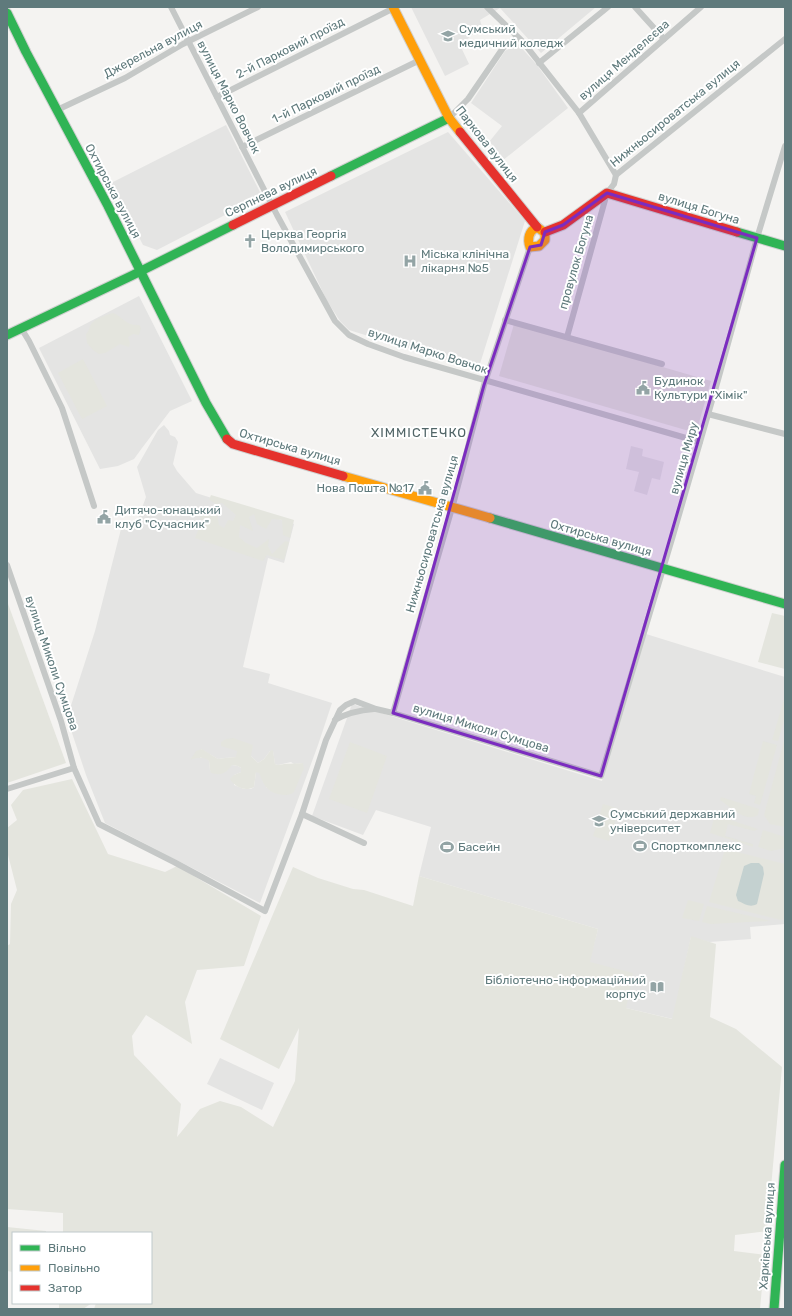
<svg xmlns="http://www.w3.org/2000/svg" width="792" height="1316" viewBox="0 0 792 1316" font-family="Rubik,sans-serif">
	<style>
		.built { fill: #e4e4e3; fill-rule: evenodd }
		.green { fill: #e4e5de }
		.water { fill: #c4d1d0 }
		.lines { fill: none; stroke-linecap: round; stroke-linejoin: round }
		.fast-casing { stroke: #cfd0cf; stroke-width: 11 }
		.slow-casing { stroke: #cfd0cf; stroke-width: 11 }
		.jam-casing { stroke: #cfd0cf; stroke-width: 11 }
		.street { stroke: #c5c8c7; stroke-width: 6 }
		.fast { stroke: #30b455; stroke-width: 9 }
		.slow { stroke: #ff9f0a; stroke-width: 9 }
		.jam { stroke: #e5322d; stroke-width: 9 }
		.marked { fill: #7b2cbf; fill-opacity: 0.2; stroke: #7b2cbf; stroke-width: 3; stroke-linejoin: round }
		.labels { text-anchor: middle; stroke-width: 4; stroke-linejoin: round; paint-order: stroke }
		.poi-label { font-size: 12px; fill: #5f7a7c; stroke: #fff; text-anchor: start }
		.street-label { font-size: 12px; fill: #5f7a7c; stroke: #fff }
		.neighbourhood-label { font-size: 13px; letter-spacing: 1px; fill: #516567; stroke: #fff }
	</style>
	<rect width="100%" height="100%" fill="#f4f3f1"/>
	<g class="built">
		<polygon points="411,7 596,7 541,53 500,8 480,20 482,27 460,45 469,64 445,76"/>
		<polygon points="518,44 537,65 568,108 502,161 491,150 494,146 489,142 502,126 471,103 505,51"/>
		<polygon points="226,125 262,196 157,250 143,245 111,183"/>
		<polygon points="448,132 525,221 478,370 349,330 340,321 327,301 285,212"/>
		<polygon points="139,296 192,401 170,411 142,448 134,459 118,466 100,469 39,348"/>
		<path d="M164 425 169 431 170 435 175 437 178 442 173 464 177 471 196 493 294 524 284 563 268 558 243 667 270 674 268 683 332 703 318 745 260 903 105 823 86 775 67 718 95 631 122 525 138 519 146 497 137 467 158 430ZM201 749 218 759 225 758 237 757V751L251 756 258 763 264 759 270 751H273L275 764 278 765 291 762 294 764 303 763 267 788 259 772H256L254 787 251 789H244L234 785V775L241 772V768L238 766 232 765 212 773 210 770 209 761 207 758H200Z"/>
		<polygon points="631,446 643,449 642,456 664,462 660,480 652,478 647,495 634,491 639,472 626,469"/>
		<polygon points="646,634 785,677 785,924 750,927 751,939 709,942 691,937 673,1019 626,1008 589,962 598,929 419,876 431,827 376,810 363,835 312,816 352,704 602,781"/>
		<polygon points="220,1058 274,1083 262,1110 207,1084"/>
	</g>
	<g class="green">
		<path d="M113 313C123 317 126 326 139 325L141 328 139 335 133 334 128 337 130 343 129 347 120 344 105 353 99 354 93 350 87 343 86 334C89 331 89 329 90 326 93 319 106 315 113 313Z"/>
		<polygon points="514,324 711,381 696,433 499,376"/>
		<polygon points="83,359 107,406 82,419 58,373"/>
		<polygon points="211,495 294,520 290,538 283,535 282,520 272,519 266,529 257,524 254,514 249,517 253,531 240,525 239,537 246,543 257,548 269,539 268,546 272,554 285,541 289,542 284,560 267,555 263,561 195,538 201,523 200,514 209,511 217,514 219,525 224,528 228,520 233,521 236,515 222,503 216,504 209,500"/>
		<polygon points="7,601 66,763 7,783"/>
		<polygon points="772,613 785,616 785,669 758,662"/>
		<polygon points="785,696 785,718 778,741 772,740"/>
		<polygon points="785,737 785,827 770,824 764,815"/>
		<path d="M233 738 253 745 251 756 258 763 264 759 270 751 273 750 275 764 278 765C287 763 294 764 303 763L304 768 294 792C288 798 272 794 267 788 263 784 261 777 259 773L256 772 254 787C245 792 235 787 230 779L234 775 241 772V768L238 766 232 765C226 773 222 776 211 773L210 770 209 761C204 756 196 758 190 760L196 751 202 749 218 759 225 758 236 757 237 751 221 746V742L226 739Z"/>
		<polygon points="763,741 777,745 760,805 754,803 756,796 749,794"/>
		<polygon points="350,742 387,756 367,813 329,799"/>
		<polygon points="72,779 108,854 165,872 177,866 261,916 244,966 197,970 185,1002 192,1044 146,1015 132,1036 134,1055 181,1104 177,1137 200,1109 220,1101 241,1107 273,1127 295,1081 299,1028 279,1069 220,1039 293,867 318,878 353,889 364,890 413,906 419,876 598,929 590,962 633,973 626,1008 672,1019 691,936 716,944 710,1017 736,1029 782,1067 767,1231 735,1235 734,1251 765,1255 760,1309 94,1309 96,1303 151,1303 151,1233 63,1233 63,1213 7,1209 7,946 10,944 11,904 17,890 7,851 7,828 17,820 11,805 23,790"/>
		<path d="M721 797 759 809 758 815C745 823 731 807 720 800Z"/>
		<polygon points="603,804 619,809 609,841 593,836"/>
		<polygon points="715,815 758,829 754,831 728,824 725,836 753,844 753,847 710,833"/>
		<polygon points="763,830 785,837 785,848 771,851 758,847"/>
		<polygon points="725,849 785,864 785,919 781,920 709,902"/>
		<polygon points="688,900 704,904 699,921 682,918"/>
		<polygon points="707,906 771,921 710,924 702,922"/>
		<polygon points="7,1227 46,1231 46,1233 13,1233 13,1272 7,1271"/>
		<polygon points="59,1303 92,1303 83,1309 59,1309"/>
	</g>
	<path class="water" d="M751 863H759L763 867 764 874 757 904C750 908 745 904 738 901L736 895 744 866Z"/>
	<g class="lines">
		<g class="fast-casing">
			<g id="fast">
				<polyline points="7,13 26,52 108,206 206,403 227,439"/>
				<polyline points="331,176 449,118"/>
				<polyline points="737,232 785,246"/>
				<polyline points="7,335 131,276 233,225"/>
				<polyline points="490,518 785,604"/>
				<polyline points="774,1309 785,1165"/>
			</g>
		</g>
		<g class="slow-casing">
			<g id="slow">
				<polyline points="393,7 449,118 460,132"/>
				<path d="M537 227 545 233V240L539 246 530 247C527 239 529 231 537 227Z"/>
				<polyline points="343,476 490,518"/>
			</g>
		</g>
		<g class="jam-casing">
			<g id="jam">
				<polyline points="460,132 537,227"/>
				<polyline points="233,225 331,176"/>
				<polyline points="545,232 563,225 607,193 737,232"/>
				<polyline points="227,439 233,444 343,476"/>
			</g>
		</g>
		<g class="street">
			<polyline points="171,7 277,215 335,321 349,335 368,344 404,357 700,442"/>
			<polyline points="487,7 523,42 579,113 616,175"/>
			<polyline points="635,7 664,39"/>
			<polyline points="539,63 608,7"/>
			<polyline points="217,97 394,8"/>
			<polyline points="57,110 125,78 183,44 258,7"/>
			<polyline points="579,113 701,7"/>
			<polyline points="449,118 468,99 503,48 517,37"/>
			<polyline points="242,147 420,60"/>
			<polyline points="505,320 662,364"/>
			<polyline points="21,328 29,341 62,408 94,506"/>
			<polyline points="567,337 607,193 614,184 616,175 785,39"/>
			<polyline points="708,414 785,434"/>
			<polyline points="7,565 61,721 74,768 99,824 174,862 265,911 302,814 326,740 340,710 346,705 355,701 376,709 393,713 601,776 672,539 718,380 757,238 785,146"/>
			<polyline points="393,713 454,501 484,385 530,247"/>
			<path d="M335 720C347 713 361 710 374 709"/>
			<polyline points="7,789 74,768"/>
			<polyline points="302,814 364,843"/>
		</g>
		<use href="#fast" class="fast"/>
		<use href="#slow" class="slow"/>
		<use href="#jam" class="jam"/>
	</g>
	<path class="marked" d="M607 193 757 238 601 776 393 713 484 385 530 247 541 245 545 232 563 225Z"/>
	<defs>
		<g id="university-bare" transform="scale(1.08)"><path d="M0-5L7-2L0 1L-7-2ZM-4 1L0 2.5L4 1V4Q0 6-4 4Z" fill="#93a4a5" stroke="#fff" stroke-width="2.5" paint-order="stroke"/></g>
		<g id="church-bare" transform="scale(1.08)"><path d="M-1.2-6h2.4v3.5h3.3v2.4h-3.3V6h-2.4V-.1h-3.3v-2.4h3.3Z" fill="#93a4a5" stroke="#fff" stroke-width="2.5" paint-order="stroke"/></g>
		<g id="hospital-bare" transform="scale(1.08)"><path d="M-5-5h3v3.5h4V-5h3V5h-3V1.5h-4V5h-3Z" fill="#93a4a5" stroke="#fff" stroke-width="2.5" paint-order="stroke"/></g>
		<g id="civic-bare" transform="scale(1.08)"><path d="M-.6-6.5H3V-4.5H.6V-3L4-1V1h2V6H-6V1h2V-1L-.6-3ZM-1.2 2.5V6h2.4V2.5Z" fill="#93a4a5" stroke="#fff" stroke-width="2.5" paint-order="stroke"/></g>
		<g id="stadium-bare" transform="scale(1.08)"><path d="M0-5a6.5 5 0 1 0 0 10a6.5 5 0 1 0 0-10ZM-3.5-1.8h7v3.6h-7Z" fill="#93a4a5" stroke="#fff" stroke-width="2.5" paint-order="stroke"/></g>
		<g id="library-bare" transform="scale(1.08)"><path d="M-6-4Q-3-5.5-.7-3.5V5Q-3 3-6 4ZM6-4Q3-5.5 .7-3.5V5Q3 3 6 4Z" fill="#93a4a5" stroke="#fff" stroke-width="2.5" paint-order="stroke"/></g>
	</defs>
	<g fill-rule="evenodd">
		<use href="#university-bare" x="448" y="36"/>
		<use href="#church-bare" x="250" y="241"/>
		<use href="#hospital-bare" x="410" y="261"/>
		<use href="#civic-bare" x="643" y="388"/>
		<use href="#civic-bare" x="425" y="488"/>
		<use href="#civic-bare" x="104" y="517"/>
		<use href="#university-bare" x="599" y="821"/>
		<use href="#stadium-bare" x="640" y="846"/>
		<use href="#stadium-bare" x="447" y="847"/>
		<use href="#library-bare" x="657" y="987"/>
	</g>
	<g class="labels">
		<g class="poi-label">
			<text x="459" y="33">Сумський<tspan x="459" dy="14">медичний коледж</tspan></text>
			<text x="261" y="238">Церква Георгія<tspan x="261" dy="14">Володимирського</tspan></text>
			<text x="421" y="258">Міська клінічна<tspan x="421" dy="14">лікарня №5</tspan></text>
			<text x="654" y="385">Будинок<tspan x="654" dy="14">Культури "Хімік"</tspan></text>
			<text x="414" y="492" text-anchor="end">Нова Пошта №17</text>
			<text x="115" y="514">Дитячо-юнацький<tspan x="115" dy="14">клуб "Сучасник"</tspan></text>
			<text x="610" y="818">Сумський державний<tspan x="610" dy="14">університет</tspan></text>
			<text x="651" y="850">Спорткомплекс</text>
			<text x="458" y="851">Басейн</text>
			<text x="646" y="984" text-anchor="end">Бібліотечно-інформаційний<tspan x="646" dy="14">корпус</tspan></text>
		</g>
		<g class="street-label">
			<text transform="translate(290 48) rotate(-27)" y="4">2-й Парковий проїзд</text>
			<text transform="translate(153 49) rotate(-28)" y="4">Джерельна вулиця</text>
			<text transform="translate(624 60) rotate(-41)" y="4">вулиця Менделєєва</text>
			<text transform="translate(326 94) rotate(-26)" y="4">1-й Парковий проїзд</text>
			<text transform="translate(229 97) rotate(63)" y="4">вулиця Марко Вовчок</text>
			<text transform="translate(675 113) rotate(-39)" y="4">Нижньосироватська вулиця</text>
			<text transform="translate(487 144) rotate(52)" y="4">Паркова вулиця</text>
			<text transform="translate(113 191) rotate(62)" y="4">Охтирська вулиця</text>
			<text transform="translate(271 192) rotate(-26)" y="4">Серпнева вулиця</text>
			<text transform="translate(699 208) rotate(17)" y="4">вулиця Богуна</text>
			<text transform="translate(576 262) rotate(-74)" y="4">провулок Богуна</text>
			<text transform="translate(428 351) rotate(18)" y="4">вулиця Марко Вовчок</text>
			<text transform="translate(290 447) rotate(16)" y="4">Охтирська вулиця</text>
			<text transform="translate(684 458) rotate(-74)" y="4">вулиця Миру</text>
			<text transform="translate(432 534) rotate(-74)" y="4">Нижньосироватська вулиця</text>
			<text transform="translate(601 538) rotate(16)" y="4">Охтирська вулиця</text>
			<text transform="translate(52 663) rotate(71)" y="4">вулиця Миколи Сумцова</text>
			<text transform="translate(481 728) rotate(17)" y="4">вулиця Миколи Сумцова</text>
			<text transform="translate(767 1236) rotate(-86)" y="4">Харківська вулиця</text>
		</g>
		<g class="neighbourhood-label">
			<text x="419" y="437">ХІММІСТЕЧКО</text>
		</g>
	</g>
	<rect width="792" height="1316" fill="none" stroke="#5f7a7c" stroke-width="16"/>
	<rect x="12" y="1232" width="140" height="72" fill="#ffffff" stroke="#bfcacb"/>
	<rect x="20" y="1245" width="20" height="6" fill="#30b455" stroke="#bfcacb"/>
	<text x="48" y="1252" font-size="12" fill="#5f7a7c">Вільно</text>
	<rect x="20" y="1265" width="20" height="6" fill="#ff9f0a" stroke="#bfcacb"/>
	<text x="48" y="1272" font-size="12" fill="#5f7a7c">Повільно</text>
	<rect x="20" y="1285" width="20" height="6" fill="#e5322d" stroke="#bfcacb"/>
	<text x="48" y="1292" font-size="12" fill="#5f7a7c">Затор</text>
</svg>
